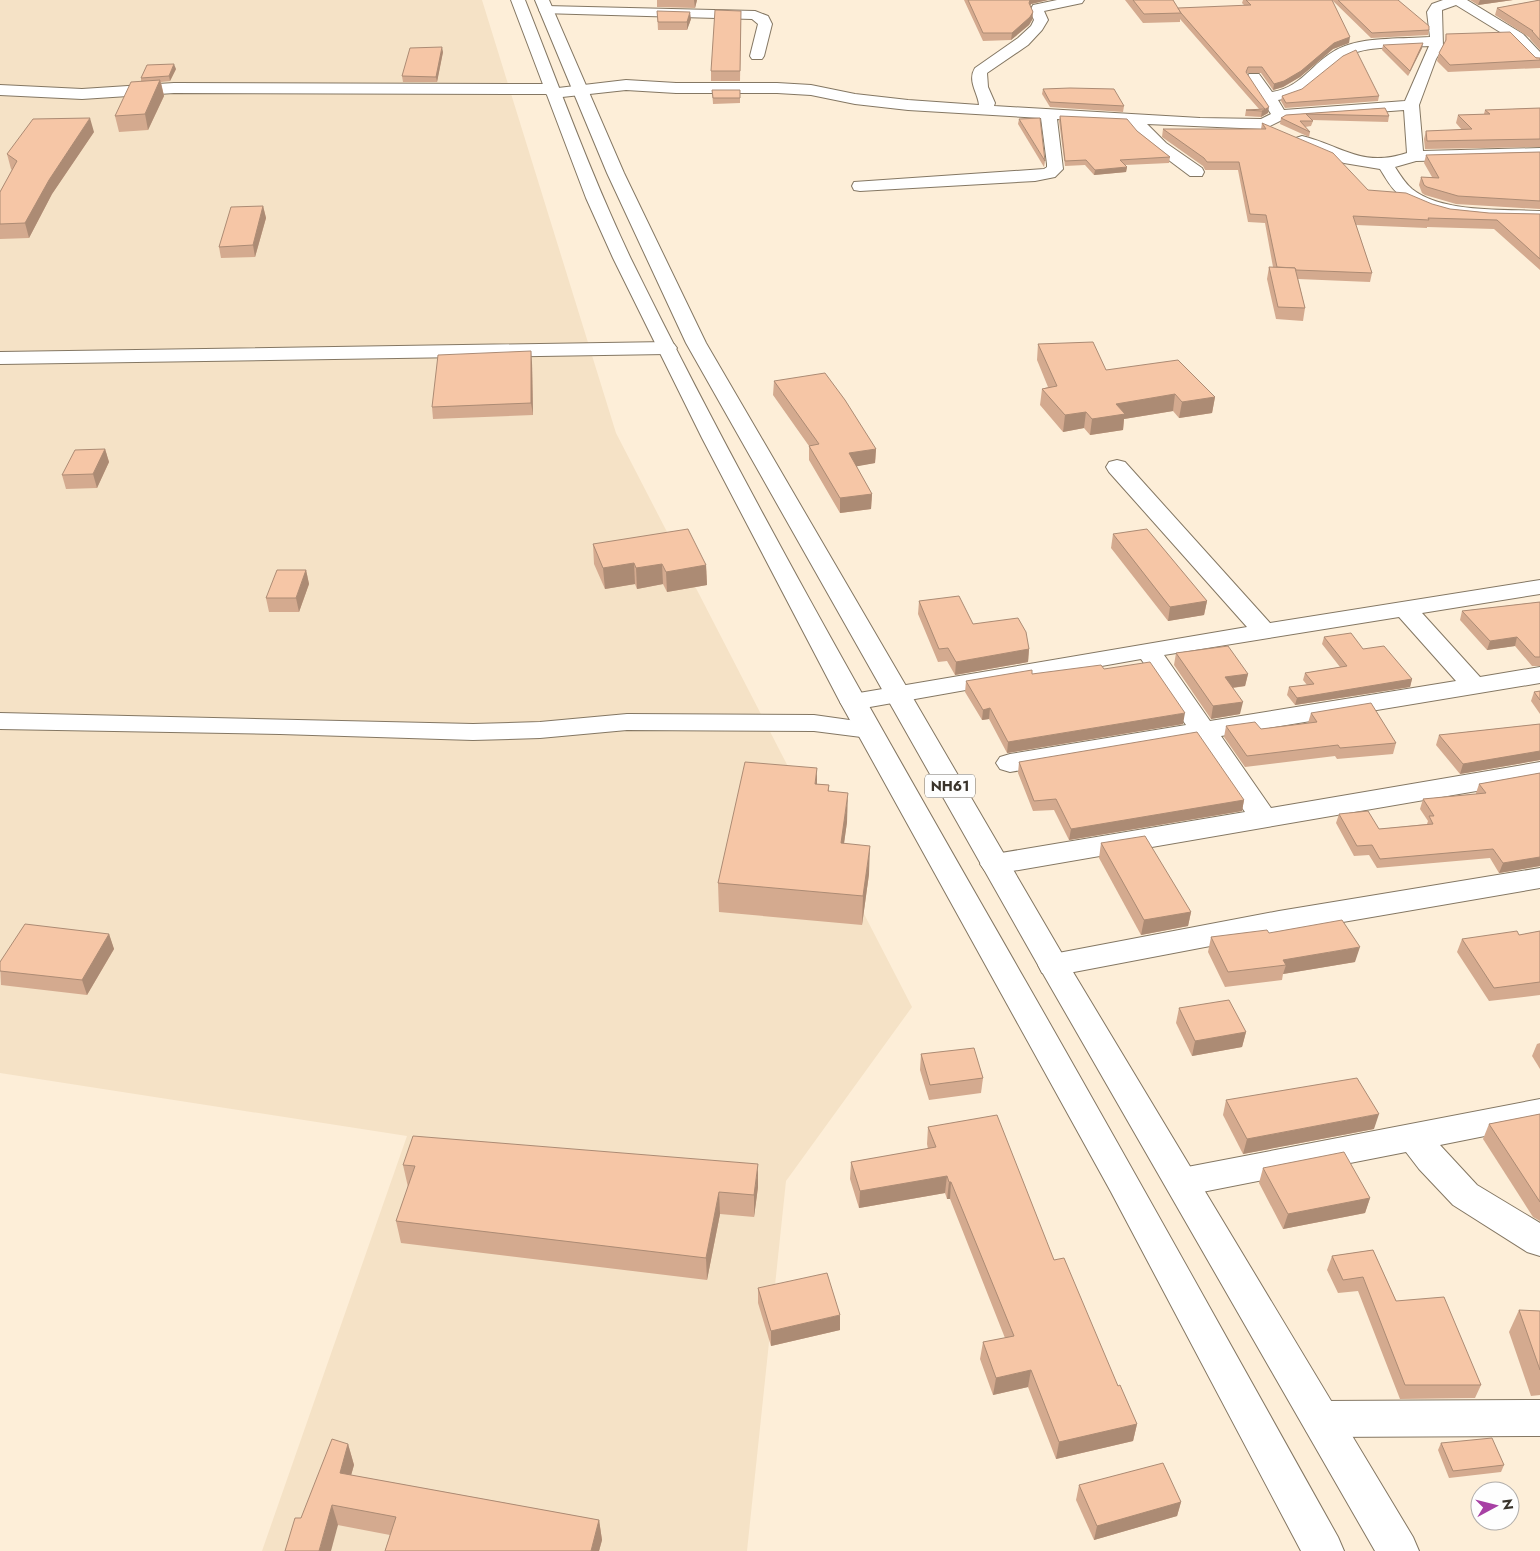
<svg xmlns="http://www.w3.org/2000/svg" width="1540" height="1551" viewBox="0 0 1540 1551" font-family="Jost,sans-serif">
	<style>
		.built { fill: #f5e2c6 }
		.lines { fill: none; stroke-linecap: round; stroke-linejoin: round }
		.minor-casing { stroke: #847763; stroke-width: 2 }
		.trunk-casing { stroke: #847763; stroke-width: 2 }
		.minor { fill: #fff; fill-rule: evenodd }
		.trunk { fill: #fff; fill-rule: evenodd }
		.wall { fill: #d4aa8f }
		.shaded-wall { fill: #ac8b74 }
		.building { fill: #f6c6a6; stroke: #ac8b74 }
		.labels { text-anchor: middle; stroke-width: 4.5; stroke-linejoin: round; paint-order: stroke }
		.shield { fill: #fefefe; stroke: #75716a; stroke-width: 1 }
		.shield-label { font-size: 14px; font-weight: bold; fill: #3a342b }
	</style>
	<rect width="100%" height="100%" fill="#fdeed8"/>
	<polygon class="built" points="0,0 482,0 616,433 912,1007 786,1181 747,1551 262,1551 407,1136 0,1073"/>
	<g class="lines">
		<g class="minor-casing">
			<g id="minor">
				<path d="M1057 0H1084L1082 3 1044 11 1048 20 1042 30 1028 45 987 73 988 87 995 103 994 106 1200 118 1261 119 1271 114 1247 77 1249 74H1259L1272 92C1305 87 1314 57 1345 46 1369 37 1404 39 1430 37L1427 12 1432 4 1443 0H1467L1523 34 1540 52V65L1535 64 1513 40 1456 5 1442 10 1443 47 1436 59 1419 105 1423 151 1540 148V158L1416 161 1395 167C1400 175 1405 183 1412 189 1442 213 1503 209 1540 211V221C1499 219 1435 223 1401 196 1391 189 1386 178 1380 169L1344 163 1296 144 1294 141 1296 138 1302 136C1343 146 1361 168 1407 153L1404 110 1284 119 1264 129 1147 124 1166 143 1202 168 1204 172 1202 176H1190L1154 149 1127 123 1057 119 1063 169 1055 177 1035 181 860 191 854 190 852 186 854 182 1044 169 1047 167V164L1041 118 908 110 855 104 811 95 777 93H676L626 90 553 98 546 94 174 93 82 99 0 95V85L82 89 174 83 551 84 558 88 626 80 676 83H777L811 85 855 94 908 100 979 105C978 93 967 81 975 68L1018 38 1031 26 1034 20 1030 11 1033 5ZM1429 46 1405 101 1284 110 1278 100C1314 95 1321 69 1352 54 1367 46 1410 47 1429 46Z"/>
				<polygon points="546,6 755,11 768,16 772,24 764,56 762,59 752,59 750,56 758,24 752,19 541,13 539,10"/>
				<polygon points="667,342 674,344 677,348 674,352 667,354 0,364 0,352"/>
				<path d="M1117 460 1125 462 1270 623 1540 580V594L1422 613 1480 677 1540 667V683L1221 736 1271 808 1540 762V780L995 874 985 871 980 864 985 857 995 854 1245 812 1196 740 1010 772 1000 769 996 763 1000 757 1010 754 1186 725 1141 659 853 710 844 708 840 702 844 696 853 694 1247 627 1109 472 1106 467 1109 462ZM1399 617 1456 681 1210 721 1164 655Z"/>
				<polygon points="0,713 473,724 540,722 627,714 814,715 878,724 882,730 878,736 869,738 814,731 627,730 540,738 473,740 280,734 0,729"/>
				<polygon points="1540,868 1540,888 1279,933 1053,976 1042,973 1038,965 1042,957 1053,954 1279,911"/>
				<polygon points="1540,1099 1540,1125 1440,1145 1477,1185 1540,1223 1540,1256 1527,1252 1453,1205 1419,1169 1406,1152 1182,1196 1170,1192 1165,1182 1170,1172 1182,1168"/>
				<polygon points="1540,1400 1540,1436 1321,1437 1307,1432 1301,1419 1307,1406 1321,1401"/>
			</g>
		</g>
		<g class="trunk-casing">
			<g id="trunk">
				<path d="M511 0H525C559 86 591 175 631 259 752 505 889 742 1025 980 1131 1165 1234 1351 1338 1537L1344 1551H1301L1111 1192 840 702 702 438 613 258 586 198Z"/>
				<polygon points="535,0 549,0 624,173 706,343 1064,957 1413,1537 1419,1551 1375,1551 1038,965 686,343 607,173"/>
			</g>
		</g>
		<use href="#minor" class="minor"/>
		<use href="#trunk" class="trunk"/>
	</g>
	<g class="wall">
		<polygon points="657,0 697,0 695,8 657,7"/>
		<polygon points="964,0 1048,0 1031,4 1030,6 1033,12 1032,20 1029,25 1011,40 983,41"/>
		<polygon points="1125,0 1173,0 1178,8 1245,6 1242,3 1243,0 1398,0 1429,30 1428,35 1371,38 1332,0 1349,43 1333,49 1300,77 1283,87 1273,90 1261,73 1247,73 1268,113 1261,117 1245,116 1246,110 1259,109 1180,19 1180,22 1143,23"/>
		<polygon points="1470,0 1513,0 1478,5"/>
		<polygon points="1540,0 1540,50 1530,39 1530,38 1495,15 1497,8"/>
		<polygon points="657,11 691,19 687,30 658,30"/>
		<polygon points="741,21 740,81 711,81 711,71"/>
		<polygon points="1446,34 1540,58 1540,68 1448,72 1437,61 1439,53 1445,43"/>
		<polygon points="1383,45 1422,48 1408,76 1382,50"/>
		<polygon points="443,52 437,82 403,82 402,76"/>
		<polygon points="176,69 170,81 161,82 164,96 148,130 119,132 115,116 141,81 141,78"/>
		<polygon points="1043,89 1124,106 1123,112 1050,107 1042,94"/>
		<polygon points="712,90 740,90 740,103 713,104"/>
		<polygon points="1282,96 1379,96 1378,101 1285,108 1281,101"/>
		<polygon points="1385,108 1389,116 1388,122 1312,120 1313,121 1311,126 1305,127 1310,132 1309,137 1280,124 1281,118 1286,115"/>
		<polygon points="1540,108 1540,147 1425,149 1424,139 1426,131 1462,130 1456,123 1458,115 1484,114 1485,110"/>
		<polygon points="1060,116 1137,131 1170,157 1169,163 1125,165 1127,167 1126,172 1094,175 1085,165 1065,166 1059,121"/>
		<polygon points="1019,119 1045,161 1044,167 1018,124"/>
		<polygon points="1262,123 1368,190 1450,209 1489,213 1540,214 1540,270 1494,229 1427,227 1427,228 1356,225 1372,273 1370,282 1298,279 1305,308 1303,321 1276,319 1267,279 1269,267 1273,267 1265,223 1248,222 1238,170 1205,170 1203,166 1162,137 1163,129 1261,129"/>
		<polygon points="94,132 52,194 29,238 0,239 0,192 12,170 11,169 7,154"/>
		<polygon points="1540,152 1540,209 1456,204 1425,195 1422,193 1419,185 1421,177 1432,177 1424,163 1426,155"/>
		<polygon points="263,206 266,218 255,257 221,258 219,247"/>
		<polygon points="1038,344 1106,370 1215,397 1212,413 1179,418 1173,411 1124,419 1123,430 1090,435 1084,428 1063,432 1040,405 1042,389 1048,387 1037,360"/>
		<polygon points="532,363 533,415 433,419 432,407"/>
		<polygon points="774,381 876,449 875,463 856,466 872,494 871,509 840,513 809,460 809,446 773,395"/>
		<polygon points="105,449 109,462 97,488 66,489 62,475"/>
		<polygon points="1113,534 1207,601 1204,615 1168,621 1111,548"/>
		<polygon points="593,544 706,565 707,585 667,592 663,584 637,589 635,584 605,589 594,564"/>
		<polygon points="306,570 309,584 299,612 269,612 266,598"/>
		<polygon points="919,601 1029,649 1028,662 955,675 947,661 938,662 918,614"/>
		<polygon points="1540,602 1540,666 1532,666 1515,646 1487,650 1460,620 1462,611"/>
		<polygon points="1324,637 1363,649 1412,679 1410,687 1295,705 1287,695 1289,687 1307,685 1303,680 1305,673 1340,667 1322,644"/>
		<polygon points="1176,653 1248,674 1245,686 1233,688 1240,714 1211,719 1174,665"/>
		<polygon points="1104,669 1183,724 1007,753 989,719 982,720 965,692 966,681"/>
		<polygon points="1540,691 1540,714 1531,701 1534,692"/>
		<polygon points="1311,713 1396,743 1393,754 1337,759 1335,756 1245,767 1224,737 1226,726 1261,729 1308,723"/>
		<polygon points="1540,724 1540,760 1460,774 1436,745 1439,735"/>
		<polygon points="1019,762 1244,800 1242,811 1069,840 1054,810 1033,811 1018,773"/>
		<polygon points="1540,773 1540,867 1540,866 1499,873 1490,858 1377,868 1369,855 1354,856 1336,823 1339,814 1379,829 1427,824 1428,821 1420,809 1423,799 1476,794 1476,793 1479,784"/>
		<polygon points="817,784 829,785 829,792 847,822 844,843 869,874 862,925 719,912 718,883"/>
		<polygon points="1101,843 1191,912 1188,926 1141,935 1099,858"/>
		<polygon points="1540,931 1540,995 1489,1001 1457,952 1462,939 1519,935"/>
		<polygon points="1269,933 1355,962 1283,974 1282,980 1225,987 1208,952 1211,937"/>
		<polygon points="109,934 114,949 87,995 1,985 0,962"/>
		<polygon points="1179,1008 1246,1032 1242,1047 1192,1056 1176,1023"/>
		<polygon points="1540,1043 1540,1069 1532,1056 1537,1044"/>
		<polygon points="921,1054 983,1078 981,1093 929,1100 920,1070"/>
		<polygon points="1226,1100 1374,1129 1243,1154 1223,1115"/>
		<polygon points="1540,1114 1540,1221 1533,1217 1483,1139 1489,1124"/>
		<polygon points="928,1127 1054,1260 1118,1386 1137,1424 1133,1441 1056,1459 1028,1387 993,1395 980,1359 983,1342 1005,1338 950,1199 947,1199 945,1193 859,1208 850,1179 851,1162 928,1149 927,1144"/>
		<polygon points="403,1165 758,1187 754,1217 720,1214 707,1280 401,1243 396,1221 408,1187"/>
		<polygon points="1263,1168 1370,1198 1365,1213 1283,1229 1259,1183"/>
		<polygon points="1373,1250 1396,1301 1481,1385 1475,1398 1400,1399 1358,1291 1338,1293 1327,1270 1332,1256"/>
		<polygon points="758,1288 840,1330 771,1346 758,1303"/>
		<polygon points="1519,1310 1540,1311 1540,1395 1531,1396 1509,1332"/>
		<polygon points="1441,1443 1504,1465 1501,1472 1449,1478 1438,1450"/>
		<polygon points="348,1444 354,1465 351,1475 599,1520 602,1540 599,1551 385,1551 390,1535 301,1518"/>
		<polygon points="1079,1485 1181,1502 1177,1516 1094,1540 1076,1500"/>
	</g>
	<g class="shaded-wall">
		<polygon points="694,0 697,0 695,8"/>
		<polygon points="1030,0 1048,0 1031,4 1028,10 1029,3"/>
		<polygon points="1480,0 1513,0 1478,5"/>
		<polygon points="690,12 691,19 687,30 687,22"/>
		<polygon points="1033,12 1032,20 1029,25 1011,40 1012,33"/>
		<polygon points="1350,37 1349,43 1333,49 1300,77 1283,87 1273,90 1274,84 1334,43"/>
		<polygon points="1423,43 1422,48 1408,76 1410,71"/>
		<polygon points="442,47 443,52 437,82 436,77"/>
		<polygon points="174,64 176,69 170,81 169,76"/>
		<polygon points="160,80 164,96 148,130 145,114"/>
		<polygon points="1269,107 1268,113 1261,117 1262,111"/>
		<polygon points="90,118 94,132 52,194 29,238 25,223 49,180"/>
		<polygon points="1127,167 1126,172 1094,175 1095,170"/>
		<polygon points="263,206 266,218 255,257 253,245"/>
		<polygon points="531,351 532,363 533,415 531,403"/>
		<polygon points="1175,394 1173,411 1124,419 1123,430 1090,435 1092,419 1116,404"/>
		<polygon points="1215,397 1212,413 1179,418 1182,402"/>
		<polygon points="1086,412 1084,428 1063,432 1065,415"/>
		<polygon points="105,449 109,462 97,488 93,474"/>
		<polygon points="876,449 875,463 848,468 849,453"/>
		<polygon points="872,494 871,509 840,513 840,498"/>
		<polygon points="634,563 635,584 605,589 603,568"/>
		<polygon points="662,564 663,584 637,589 636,568"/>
		<polygon points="706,565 707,585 667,592 666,572"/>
		<polygon points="306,570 309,584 299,612 296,598"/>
		<polygon points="1207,601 1204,615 1168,621 1170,607"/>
		<polygon points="1517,637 1515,646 1487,650 1490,641"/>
		<polygon points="1029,649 1028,662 955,675 956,662"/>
		<polygon points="1248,674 1245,686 1222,689 1225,677"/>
		<polygon points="1412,679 1410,687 1295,705 1297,698"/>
		<polygon points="1243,702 1240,714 1211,719 1213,706"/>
		<polygon points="990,708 989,719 982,720 983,710"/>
		<polygon points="1185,713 1183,724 1007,753 1008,742"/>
		<polygon points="1540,751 1540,760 1460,774 1463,764"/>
		<polygon points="817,768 817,796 815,784"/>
		<polygon points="848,793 847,822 840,872 841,843"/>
		<polygon points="1244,800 1242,811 1069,840 1071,829"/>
		<polygon points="870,846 869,874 862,925 863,896"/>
		<polygon points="1540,857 1540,866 1499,873 1503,863"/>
		<polygon points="1191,912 1188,926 1141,935 1144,920"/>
		<polygon points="109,934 114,949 87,995 82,980"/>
		<polygon points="1360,947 1355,962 1283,974 1286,965 1283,960"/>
		<polygon points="1246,1032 1242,1047 1192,1056 1195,1041"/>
		<polygon points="1379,1114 1374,1129 1243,1154 1247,1139"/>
		<polygon points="758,1164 758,1187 754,1217 754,1195"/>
		<polygon points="947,1176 945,1193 859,1208 860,1191"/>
		<polygon points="949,1182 951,1182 950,1199 947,1199"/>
		<polygon points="719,1192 720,1214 707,1280 706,1258"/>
		<polygon points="1370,1198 1365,1213 1283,1229 1288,1214"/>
		<polygon points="840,1315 840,1330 771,1346 771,1331"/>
		<polygon points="1031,1370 1028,1387 993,1395 996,1378"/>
		<polygon points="1137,1424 1133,1441 1056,1459 1059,1442"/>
		<polygon points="348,1444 354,1465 346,1493 340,1473"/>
		<polygon points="1181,1502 1177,1516 1094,1540 1097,1526"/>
		<polygon points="332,1505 338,1525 331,1551 319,1551"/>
		<polygon points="599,1520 602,1540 599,1551 591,1551"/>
	</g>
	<g class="building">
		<polygon points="968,0 1030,0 1029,3 1033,12 1030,17 1012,33 983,33"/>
		<polygon points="1133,0 1173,0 1181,13 1144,14"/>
		<polygon points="1246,0 1332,0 1350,37 1334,43 1301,71 1284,81 1274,84 1262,67 1248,67 1246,72 1269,107 1262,111 1246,110 1265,109 1181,13 1178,8 1251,5"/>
		<polygon points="1338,0 1398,0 1429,26 1429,30 1372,33"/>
		<polygon points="1540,0 1540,40 1532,31 1533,31 1497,8"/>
		<polygon points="715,10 741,11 740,71 711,71"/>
		<polygon points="657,11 690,12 687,22 658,22"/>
		<polygon points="1510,32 1536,58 1540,58 1540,60 1450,65 1439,53 1446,40 1446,34"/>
		<polygon points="1423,43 1410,71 1383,45"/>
		<polygon points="442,47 436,77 402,76 410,48"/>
		<polygon points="1356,50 1379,96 1286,103 1282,96 1302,89 1343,56"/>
		<polygon points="174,64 169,76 141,78 147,65"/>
		<polygon points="160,80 145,114 115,116 131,82"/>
		<polygon points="1070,88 1114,89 1124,106 1050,102 1043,89"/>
		<polygon points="712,90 740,90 740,98 713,98"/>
		<polygon points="1385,108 1389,116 1306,114 1313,121 1300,121 1310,132 1281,118 1286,115"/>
		<polygon points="1540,108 1540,139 1427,141 1426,131 1472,129 1458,115 1490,114 1485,110"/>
		<polygon points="1060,116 1127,119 1137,131 1170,157 1120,160 1127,167 1095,170 1086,160 1065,161"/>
		<polygon points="90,118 49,180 25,223 0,224 0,192 17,161 7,154 33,119"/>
		<polygon points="1040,118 1045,161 1019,119"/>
		<polygon points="1262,123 1333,153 1368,190 1406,193 1432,204 1450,209 1489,213 1540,214 1540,259 1497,220 1428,218 1429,220 1353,216 1372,273 1296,270 1295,268 1277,267 1266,215 1250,214 1239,162 1207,162 1204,158 1163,129 1266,129"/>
		<polygon points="1540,152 1540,201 1458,196 1427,187 1424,185 1421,177 1439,178 1426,155"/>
		<polygon points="263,206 253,245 219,247 231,207"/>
		<polygon points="1269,267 1295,268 1305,308 1278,307"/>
		<polygon points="1093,342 1106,370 1178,360 1215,397 1182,402 1175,394 1116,404 1125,414 1092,419 1086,412 1065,415 1042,389 1057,386 1038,344"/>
		<polygon points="531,351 531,403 432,407 438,355"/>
		<polygon points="825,373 845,400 876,449 849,453 872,494 840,498 809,446 819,444 774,381"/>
		<polygon points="105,449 93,474 62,475 75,450"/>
		<polygon points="688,529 706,565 666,572 662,564 636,568 634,563 603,568 593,544"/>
		<polygon points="1147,529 1207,601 1170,607 1113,534"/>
		<polygon points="277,570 306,570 296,598 266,598"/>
		<polygon points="959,596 973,624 1018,618 1026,632 1029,649 956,662 948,648 939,649 919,601"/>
		<polygon points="1540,602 1540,657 1535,657 1517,637 1490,641 1462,611"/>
		<polygon points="1351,633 1363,649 1384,646 1412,679 1297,698 1289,687 1314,684 1305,673 1347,666 1324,637"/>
		<polygon points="1228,646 1248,674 1225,677 1243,702 1213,706 1176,653"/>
		<polygon points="1150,662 1185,713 1008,742 990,708 983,710 966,681 1032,670 1032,674 1101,665 1104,669"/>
		<polygon points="1540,691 1540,700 1534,692"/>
		<polygon points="1371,703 1396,743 1340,748 1338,745 1247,756 1226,726 1255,722 1261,729 1317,722 1311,713"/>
		<polygon points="1540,724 1540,751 1463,764 1439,735"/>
		<polygon points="1197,732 1244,800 1071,829 1056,799 1034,801 1019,762"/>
		<polygon points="745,762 817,768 815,784 829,785 828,791 848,793 841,843 870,846 863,896 718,883"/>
		<polygon points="1540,773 1540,857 1503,863 1493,849 1380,859 1372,845 1357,846 1339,814 1368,811 1379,829 1433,824 1429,816 1434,816 1423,799 1486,793 1479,784"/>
		<polygon points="1145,836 1191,912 1144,920 1101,843"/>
		<polygon points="1342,920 1360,947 1283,960 1286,965 1228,972 1211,937 1267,930 1269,933"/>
		<polygon points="25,924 109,934 82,980 0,971 0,962"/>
		<polygon points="1517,931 1519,935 1540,931 1540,982 1494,988 1462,939"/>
		<polygon points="1229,1000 1246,1032 1195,1041 1179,1008"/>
		<polygon points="974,1048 983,1078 930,1085 921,1054"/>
		<polygon points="1357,1078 1379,1114 1247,1139 1226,1100"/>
		<polygon points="1540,1114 1540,1202 1489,1124"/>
		<polygon points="997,1115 1054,1260 1064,1258 1118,1386 1120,1385 1137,1424 1059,1442 1031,1370 996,1378 983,1342 1014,1336 951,1182 949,1182 947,1176 860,1191 851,1162 936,1147 928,1127"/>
		<polygon points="413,1136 758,1164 754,1195 719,1192 706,1258 396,1221 415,1166 403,1165"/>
		<polygon points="1344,1152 1370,1198 1288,1214 1263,1168"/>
		<polygon points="1373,1250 1396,1301 1444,1297 1481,1385 1405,1385 1363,1277 1343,1280 1332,1256"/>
		<polygon points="827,1273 840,1315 771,1331 758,1288"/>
		<polygon points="1519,1310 1540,1311 1540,1370"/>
		<polygon points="1492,1438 1504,1465 1453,1471 1441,1443"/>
		<polygon points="332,1439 348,1444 340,1473 599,1520 591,1551 385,1551 396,1517 332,1505 319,1551 285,1551 295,1518 301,1518"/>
		<polygon points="1163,1463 1181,1502 1097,1526 1079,1485"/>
	</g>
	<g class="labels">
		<rect class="shield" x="925" y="774.5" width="50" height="23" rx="4"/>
		<g class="shield-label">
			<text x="950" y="791">NH61</text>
		</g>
	</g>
	<g transform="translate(1495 1506) rotate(83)"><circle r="24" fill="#fefefe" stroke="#b0adaa"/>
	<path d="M0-4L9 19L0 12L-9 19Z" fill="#a740a4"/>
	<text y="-8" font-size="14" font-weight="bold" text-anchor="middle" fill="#3a342b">N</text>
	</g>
</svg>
